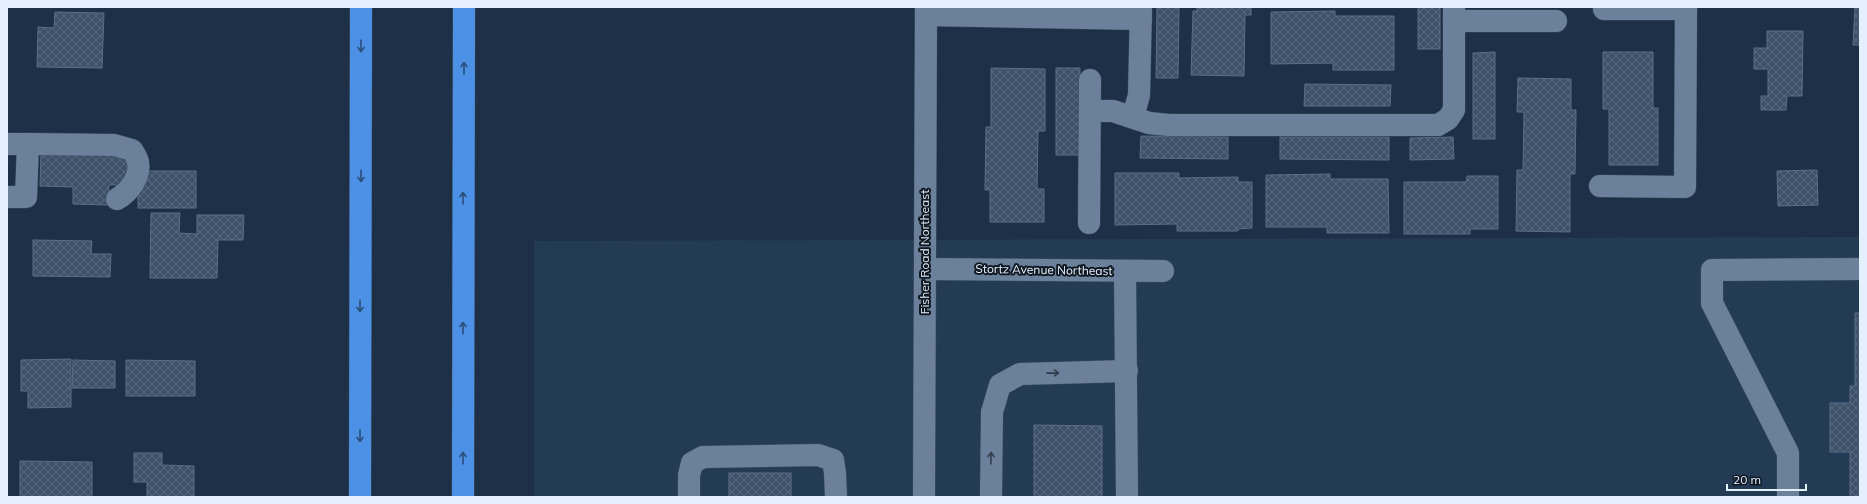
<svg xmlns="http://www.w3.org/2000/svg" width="1867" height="504" viewBox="0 0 1867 504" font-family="Mulish,sans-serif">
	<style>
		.built { fill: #243b56 }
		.building { fill: url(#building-cross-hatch); stroke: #5a6e88 }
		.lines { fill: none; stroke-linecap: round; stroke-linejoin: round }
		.minor-casing { stroke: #3c4c5f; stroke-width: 23 }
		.highway-casing { stroke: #3c4c5f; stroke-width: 23 }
		.minor { stroke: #6b809a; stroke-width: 22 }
		.highway { stroke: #4c91e5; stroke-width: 22 }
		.oneway { stroke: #2b4e7a }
		.oneway2 { stroke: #303c4c }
		.labels { text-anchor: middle; stroke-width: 4; stroke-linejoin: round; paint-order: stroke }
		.street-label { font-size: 12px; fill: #e4f0ff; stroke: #101822 }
	</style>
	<defs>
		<pattern id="building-cross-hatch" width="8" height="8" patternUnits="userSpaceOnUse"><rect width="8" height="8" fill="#3d5169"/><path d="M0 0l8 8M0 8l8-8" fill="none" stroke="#596a80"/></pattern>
	</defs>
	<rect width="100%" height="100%" fill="#1e3047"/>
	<polygon class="built" points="1860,237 1860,497 534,497 534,241"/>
	<g class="building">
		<polygon points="1157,7 1179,7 1178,78 1156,78"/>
		<polygon points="1197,7 1251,7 1251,15 1245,15 1244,76 1191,75 1193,11 1197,11"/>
		<rect x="1418" y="7" width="22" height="42"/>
		<polygon points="1855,7 1860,7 1860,45 1853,45"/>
		<polygon points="1335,11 1335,16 1394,16 1394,70 1333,70 1333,63 1271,64 1271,12"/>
		<polygon points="55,12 104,13 102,68 37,67 38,27 54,28"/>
		<polygon points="1767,31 1803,31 1802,96 1787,96 1786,110 1761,110 1761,96 1768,96 1768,69 1754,69 1754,48 1767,48"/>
		<polygon points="1495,52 1495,139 1473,139 1473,53"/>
		<polygon points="1603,52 1653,52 1653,108 1658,108 1658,165 1609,165 1609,109 1603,109"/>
		<polygon points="991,68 1045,69 1045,131 1038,131 1037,189 1044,189 1044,222 990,222 990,190 985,190 986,127 991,127"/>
		<polygon points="1056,68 1080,68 1079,155 1056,155"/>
		<polygon points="1518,78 1571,79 1571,110 1576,110 1575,174 1570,174 1570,232 1516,231 1517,170 1523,170 1524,112 1517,112"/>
		<polygon points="1305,84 1391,85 1390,106 1304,106"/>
		<polygon points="1141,136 1228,137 1228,159 1140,158"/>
		<polygon points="1280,137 1389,137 1389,160 1280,159"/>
		<polygon points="1453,137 1454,159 1410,160 1410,138"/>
		<polygon points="41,152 130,153 130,185 109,185 108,205 73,204 73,187 40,186"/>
		<polygon points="1817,170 1818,205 1778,206 1777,171"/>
		<rect x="138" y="171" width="58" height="37"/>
		<polygon points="1115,173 1179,173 1179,178 1238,177 1238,182 1252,182 1252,228 1238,229 1238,231 1177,231 1177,224 1115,225"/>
		<polygon points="1330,174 1330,179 1388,179 1389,233 1327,233 1327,227 1266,227 1266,175"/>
		<polygon points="1467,176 1498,176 1498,229 1470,229 1470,234 1404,234 1404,182 1466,182"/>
		<polygon points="151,213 180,213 179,233 197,234 197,215 244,215 243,240 218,240 217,278 150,278"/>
		<polygon points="33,240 92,241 91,254 111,254 110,277 33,276"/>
		<polygon points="1855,313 1860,313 1860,497 1850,497 1850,452 1830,452 1830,403 1850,403 1850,386 1855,386"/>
		<polygon points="71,359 71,407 28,408 28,391 21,391 21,360"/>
		<polygon points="73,360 115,361 115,388 72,388"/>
		<polygon points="126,360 195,361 195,396 126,396"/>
		<polygon points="1034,425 1102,426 1102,497 1034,497"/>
		<polygon points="134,453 162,453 162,465 194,466 194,497 147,497 147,482 134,482"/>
		<polygon points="20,461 92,462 92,497 20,497"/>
		<rect x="729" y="473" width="62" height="24"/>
	</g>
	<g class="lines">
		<g class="minor-casing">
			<g id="minor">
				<polyline points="1604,9 1686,9"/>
				<polyline points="926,15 1141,19"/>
				<polyline points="1454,21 1556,21"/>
				<polyline points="1090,111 1113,111 1149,123 1169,125 1438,125 1448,119 1454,110 1454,7"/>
				<polyline points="1133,117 1139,95 1141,7"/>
				<polyline points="7,144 28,144 26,197 7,197"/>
				<path d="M28 144 114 145 132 150C134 153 137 158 138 162 141 177 129 192 117 199"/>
				<polyline points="1600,186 1685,187 1686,7"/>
				<polyline points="1089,223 1090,80"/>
				<polyline points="925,269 1163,271"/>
				<polyline points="1125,271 1127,497"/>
				<polyline points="689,497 689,475 692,463 703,457 818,455 833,460 835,473 836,497"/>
				<polyline points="924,497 926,7"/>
				<polyline points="991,497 992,412 1000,385 1020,374 1127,371"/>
				<polyline points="1788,497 1788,453 1712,303 1712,270 1860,269"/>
			</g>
		</g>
		<g class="highway-casing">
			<g id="highway">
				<polyline points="360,497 361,7"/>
				<polyline points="463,497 464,7"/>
			</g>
		</g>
		<use href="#minor" class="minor"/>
		<use href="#highway" class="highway"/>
	</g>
	<defs><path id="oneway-shaft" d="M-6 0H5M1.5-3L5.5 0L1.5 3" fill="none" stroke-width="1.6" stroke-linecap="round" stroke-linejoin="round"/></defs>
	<g class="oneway">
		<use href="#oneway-shaft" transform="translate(361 46) rotate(90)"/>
		<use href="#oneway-shaft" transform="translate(464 68) rotate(-90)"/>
		<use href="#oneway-shaft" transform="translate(361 176) rotate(90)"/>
		<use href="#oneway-shaft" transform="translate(463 198) rotate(-90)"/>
		<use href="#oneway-shaft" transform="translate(360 306) rotate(90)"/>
		<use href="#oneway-shaft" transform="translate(463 328) rotate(-90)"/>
		<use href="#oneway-shaft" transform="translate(360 436) rotate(90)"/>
		<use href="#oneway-shaft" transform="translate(463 458) rotate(-90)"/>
	</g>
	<g class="oneway2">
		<use href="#oneway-shaft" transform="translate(1053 373) rotate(-1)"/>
		<use href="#oneway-shaft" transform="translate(991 458) rotate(-89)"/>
	</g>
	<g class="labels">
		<g class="street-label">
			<text transform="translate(925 252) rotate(-90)" y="4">Fisher Road Northeast</text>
			<text transform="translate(1044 270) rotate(1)" y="4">Stortz Avenue Northeast</text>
		</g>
	</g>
	<rect width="1867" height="504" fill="none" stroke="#e4f0ff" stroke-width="16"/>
	<path d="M1727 484v6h79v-6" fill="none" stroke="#e4f0ff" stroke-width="2"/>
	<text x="1733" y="484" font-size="12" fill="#e4f0ff" stroke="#101822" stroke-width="3" paint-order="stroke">20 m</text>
</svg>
